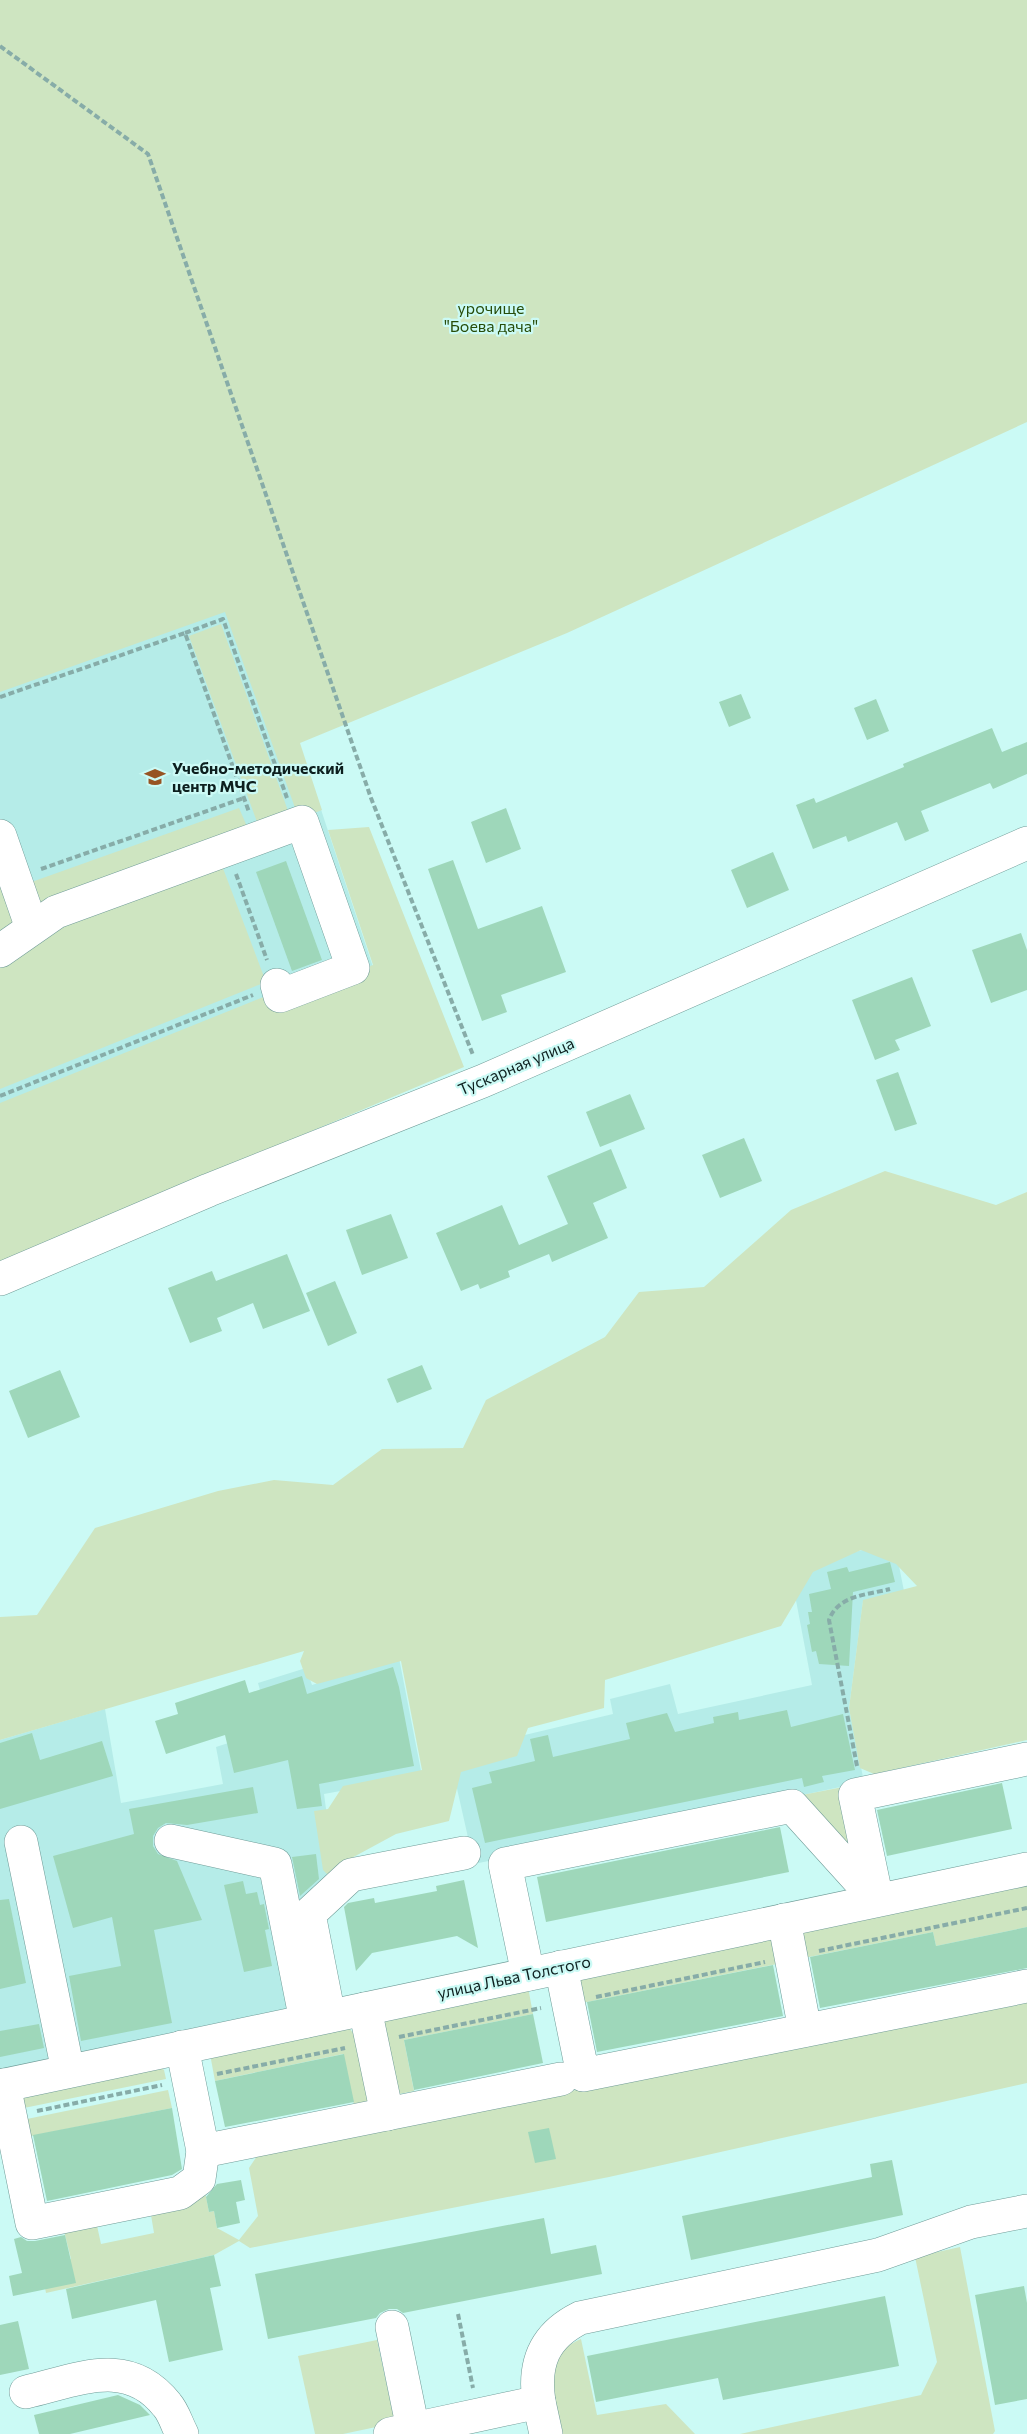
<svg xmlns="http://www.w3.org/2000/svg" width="1027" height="2434" viewBox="0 0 1027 2434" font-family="Commissioner,sans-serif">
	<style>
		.built { fill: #b5ece8 }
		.green { fill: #cee5c1 }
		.building { fill: #9ed7ba }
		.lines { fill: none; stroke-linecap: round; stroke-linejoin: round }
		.minor-casing { stroke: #709c98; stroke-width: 34 }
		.path { stroke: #87aca8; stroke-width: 4; stroke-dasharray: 6 3; stroke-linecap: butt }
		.minor { stroke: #fff; stroke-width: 33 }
		.labels { text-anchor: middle; stroke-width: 4.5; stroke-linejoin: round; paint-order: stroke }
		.park-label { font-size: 16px; fill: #274c09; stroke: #cbfaf5 }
		.poi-label { font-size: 16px; font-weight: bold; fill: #0d1f1e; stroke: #cbfaf5; text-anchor: start }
		.street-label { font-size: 16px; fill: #0d1f1e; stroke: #cbfaf5 }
	</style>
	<rect width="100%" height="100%" fill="#cbfaf5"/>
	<g class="built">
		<polygon points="192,459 299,743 376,976 0,1126 0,540"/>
		<polygon points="873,1547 897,1556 904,1591 863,1601 849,1708 864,1782 474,1864 449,1753 613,1714 610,1699 670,1684 678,1714 812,1685 795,1595 815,1563"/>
		<polygon points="399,1658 422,1776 324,1794 335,1876 294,2011 0,2072 0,1740 105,1709 121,1803 223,1784 216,1747 271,1729 258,1683 306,1668 312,1685"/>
	</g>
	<g class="green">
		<polygon points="0,0 1027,0 1027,422 567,633 300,743 322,810 299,819 225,612 0,692"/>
		<polygon points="221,624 292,822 261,833 189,636"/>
		<polygon points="239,808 249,831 36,912 26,884"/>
		<polygon points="369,827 464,1067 0,1262 0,1103 266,996 271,1004 373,965 328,830"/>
		<polygon points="221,863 266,982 0,1089 0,963 66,918"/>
		<polygon points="0,884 23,921 0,937"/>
		<polygon points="885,1171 996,1205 1027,1192 1027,1740 874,1774 860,1768 849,1708 863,1600 917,1586 896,1564 861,1550 813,1572 781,1626 605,1680 604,1708 528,1728 517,1756 461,1772 449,1821 396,1834 348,1860 329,1876 323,1870 314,1811 328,1809 343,1786 422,1770 401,1661 317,1684 306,1678 300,1661 304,1651 0,1740 0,1617 37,1615 95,1528 218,1491 274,1480 333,1485 382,1449 463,1448 486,1400 605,1337 639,1292 704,1287 791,1210"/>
		<polygon points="843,1787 852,1855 802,1795"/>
		<polygon points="1027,1886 1027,1927 936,1946 933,1932 804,1958 798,1933"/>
		<polygon points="772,1938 777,1964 577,2004 571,1977"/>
		<polygon points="528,1987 533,2014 404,2040 414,2091 394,2095 381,2032 387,2016"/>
		<polygon points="1027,2000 1027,2083 609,2177 250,2248 239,2241 214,2255 46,2293 41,2266 71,2259 63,2227 96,2221 101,2244 154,2233 150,2209 204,2187 209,2212 214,2211 217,2228 239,2240 258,2216 249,2168 259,2153"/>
		<polygon points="347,2025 356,2037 369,2101 354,2105 343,2054 215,2081 210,2054"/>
		<polygon points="157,2064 164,2070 166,2079 19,2109 16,2092"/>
		<polygon points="168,2090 172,2108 26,2137 22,2120"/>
		<polygon points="960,2247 995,2431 993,2434 740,2434 921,2395 937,2362 915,2257"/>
		<path d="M581 2339 597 2415 666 2404 695 2434H560C554 2397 537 2358 581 2339Z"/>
		<polygon points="377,2340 395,2423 343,2434 315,2434 298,2356"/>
	</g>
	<g class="building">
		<polygon points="741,694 751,718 729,727 719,702"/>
		<polygon points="876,699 889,731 867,740 854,708"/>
		<polygon points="992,728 1002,752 1027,742 1027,774 993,789 990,783 921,811 929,831 905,841 897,822 848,842 846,836 813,849 796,805 814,798 816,803 904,767 903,764"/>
		<polygon points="506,808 521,849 486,863 471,822"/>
		<polygon points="773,852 789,890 747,908 731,870"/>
		<polygon points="453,860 478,929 542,906 566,972 501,995 507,1012 482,1021 428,869"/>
		<polygon points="286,861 322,960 292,971 256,872"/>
		<polygon points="1021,933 1027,950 1027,990 991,1003 972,950"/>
		<polygon points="912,977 931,1026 895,1040 900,1050 875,1060 852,1000"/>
		<polygon points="898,1072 917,1124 895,1131 876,1080"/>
		<polygon points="630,1094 645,1129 600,1147 586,1112"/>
		<polygon points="744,1138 762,1181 720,1198 702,1155"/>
		<polygon points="611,1149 627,1188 593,1203 608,1238 552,1262 549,1254 508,1271 510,1277 480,1289 478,1284 461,1291 436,1233 502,1205 519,1245 568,1224 547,1176"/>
		<polygon points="391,1214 408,1258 362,1275 346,1230"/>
		<polygon points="287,1254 310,1311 263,1329 253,1303 217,1318 222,1331 190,1343 168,1288 212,1271 216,1281"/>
		<polygon points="335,1281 357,1333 328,1346 306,1293"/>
		<polygon points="422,1365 432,1389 397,1403 387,1379"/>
		<polygon points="60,1370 80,1417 28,1438 9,1391"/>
		<polygon points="890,1562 895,1582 853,1592 849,1666 819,1664 816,1651 812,1652 807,1625 810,1624 808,1612 812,1612 809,1594 831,1589 827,1572 847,1567 849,1572"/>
		<polygon points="393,1667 399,1687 414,1766 319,1784 322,1806 297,1809 288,1760 234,1773 225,1735 166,1754 155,1721 178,1714 175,1703 245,1680 249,1693 302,1676 307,1694"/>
		<polygon points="787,1710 791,1727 843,1714 855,1770 822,1776 824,1782 804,1787 802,1778 485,1843 472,1788 492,1783 489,1772 535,1761 530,1739 548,1735 553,1757 630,1739 626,1723 667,1713 675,1732 714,1723 713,1717 738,1712 739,1720"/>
		<polygon points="32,1733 40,1760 102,1741 113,1776 0,1809 0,1743"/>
		<polygon points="1002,1783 1012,1829 887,1856 877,1810"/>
		<polygon points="253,1787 258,1813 187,1825 166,1823 158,1828 153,1836 153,1846 158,1854 177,1861 202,1920 154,1930 172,2023 81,2041 69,1976 121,1966 112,1917 73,1928 53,1856 134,1834 129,1809"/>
		<polygon points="780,1827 789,1872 546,1922 537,1877"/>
		<polygon points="316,1854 319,1879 300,1896 292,1857"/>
		<polygon points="464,1880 478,1948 457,1936 372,1953 356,1971 344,1907 348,1903 374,1898 375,1903 437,1891 436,1886"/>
		<polygon points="243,1881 246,1894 257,1892 260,1905 264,1904 269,1929 265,1930 272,1966 244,1972 224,1885"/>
		<polygon points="9,1899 26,1983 0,1989 0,1900"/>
		<polygon points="1027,1927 1027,1968 820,2008 810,1957 933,1932 936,1946"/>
		<polygon points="773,1965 783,2016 597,2052 587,2002"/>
		<polygon points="533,2014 543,2063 414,2090 404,2040"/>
		<polygon points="39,2024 44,2048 0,2057 0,2031"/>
		<polygon points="344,2054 354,2102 225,2127 215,2081"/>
		<polygon points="172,2108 182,2169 172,2175 47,2201 33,2135"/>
		<polygon points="549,2128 556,2159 535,2163 528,2132"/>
		<polygon points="892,2160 903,2215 691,2260 682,2216 872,2177 870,2164"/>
		<polygon points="241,2180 245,2200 236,2202 240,2223 217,2228 214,2211 209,2212 206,2197 217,2184"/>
		<polygon points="544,2218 551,2254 596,2245 602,2274 403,2313 397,2309 389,2309 380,2313 376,2318 268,2339 255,2274"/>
		<polygon points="65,2235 76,2283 13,2296 9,2276 22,2273 14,2239 21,2237 27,2241 35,2241"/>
		<polygon points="214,2255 221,2286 210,2288 223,2350 169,2362 156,2300 72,2319 66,2289"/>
		<polygon points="1024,2286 1027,2303 1027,2399 995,2405 975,2295"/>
		<polygon points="885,2296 899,2366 723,2400 718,2378 596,2402 587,2356"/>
		<polygon points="18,2321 29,2369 0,2375 0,2325"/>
		<polygon points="118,2395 140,2405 150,2415 70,2434 39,2434 34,2415"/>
	</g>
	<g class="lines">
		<g class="minor-casing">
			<g id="minor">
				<polyline points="0,836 32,928"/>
				<polyline points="0,951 56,912 302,822 353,968 280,996 277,985"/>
				<polyline points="0,1279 209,1190 483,1081 1027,843"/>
				<polyline points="171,1841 275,1864 306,2021"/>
				<polyline points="21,1842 68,2071"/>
				<polyline points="784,1920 805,2030"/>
				<polyline points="561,1967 583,2075 1027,1986"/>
				<polyline points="528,1974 505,1864 792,1806 877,1900 855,1795 1027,1759"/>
				<polyline points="365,2009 387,2114"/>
				<polyline points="329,2016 309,1914 351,1875 464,1853"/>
				<polyline points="182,2047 203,2151 561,2079"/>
				<polyline points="4,2085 32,2223 180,2193 199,2179 203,2151"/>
				<polyline points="0,2086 1027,1869"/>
				<polyline points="392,2327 414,2434"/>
				<path d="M26 2392C78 2380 128 2355 167 2405 174 2413 177 2425 182 2434"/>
				<path d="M539 2402C533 2363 544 2336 580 2318L878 2255 971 2222 1027 2211"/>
				<polyline points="390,2434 539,2402 546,2434"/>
			</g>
		</g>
		<g class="path">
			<polyline points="0,46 148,154 371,798 473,1055"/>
			<polyline points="185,633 223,619 287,798"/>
			<polyline points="0,697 185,633 249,812"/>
			<polyline points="41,869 244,798"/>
			<polyline points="236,874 267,960"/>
			<polyline points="0,1096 253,995"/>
			<path d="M857 1766 829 1620C838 1595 867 1595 890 1589"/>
			<polyline points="819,1951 1027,1908"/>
			<polyline points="596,1997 765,1962"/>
			<polyline points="399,2037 541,2008"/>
			<polyline points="217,2074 345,2048"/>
			<polyline points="37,2111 162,2085"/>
			<polyline points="458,2314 473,2388"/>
		</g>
		<use href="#minor" class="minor"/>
	</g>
	<defs>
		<g id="school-bare" transform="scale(1.62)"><path d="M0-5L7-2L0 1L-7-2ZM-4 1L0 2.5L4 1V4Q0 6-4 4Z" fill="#975423" stroke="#cbfaf5" stroke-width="2.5" paint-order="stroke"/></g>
	</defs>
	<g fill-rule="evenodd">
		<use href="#school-bare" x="155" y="777"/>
	</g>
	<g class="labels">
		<g class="park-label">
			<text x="491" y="314">урочище<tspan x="491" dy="18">"Боева дача"</tspan></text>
		</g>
		<g class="poi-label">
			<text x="172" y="774">Учебно-методический<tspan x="172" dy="18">центр МЧС</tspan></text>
		</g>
		<g class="street-label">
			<text transform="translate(516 1066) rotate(-23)" y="6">Тускарная улица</text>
			<text transform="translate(514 1977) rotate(-12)" y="6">улица Льва Толстого</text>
		</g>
	</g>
</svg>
